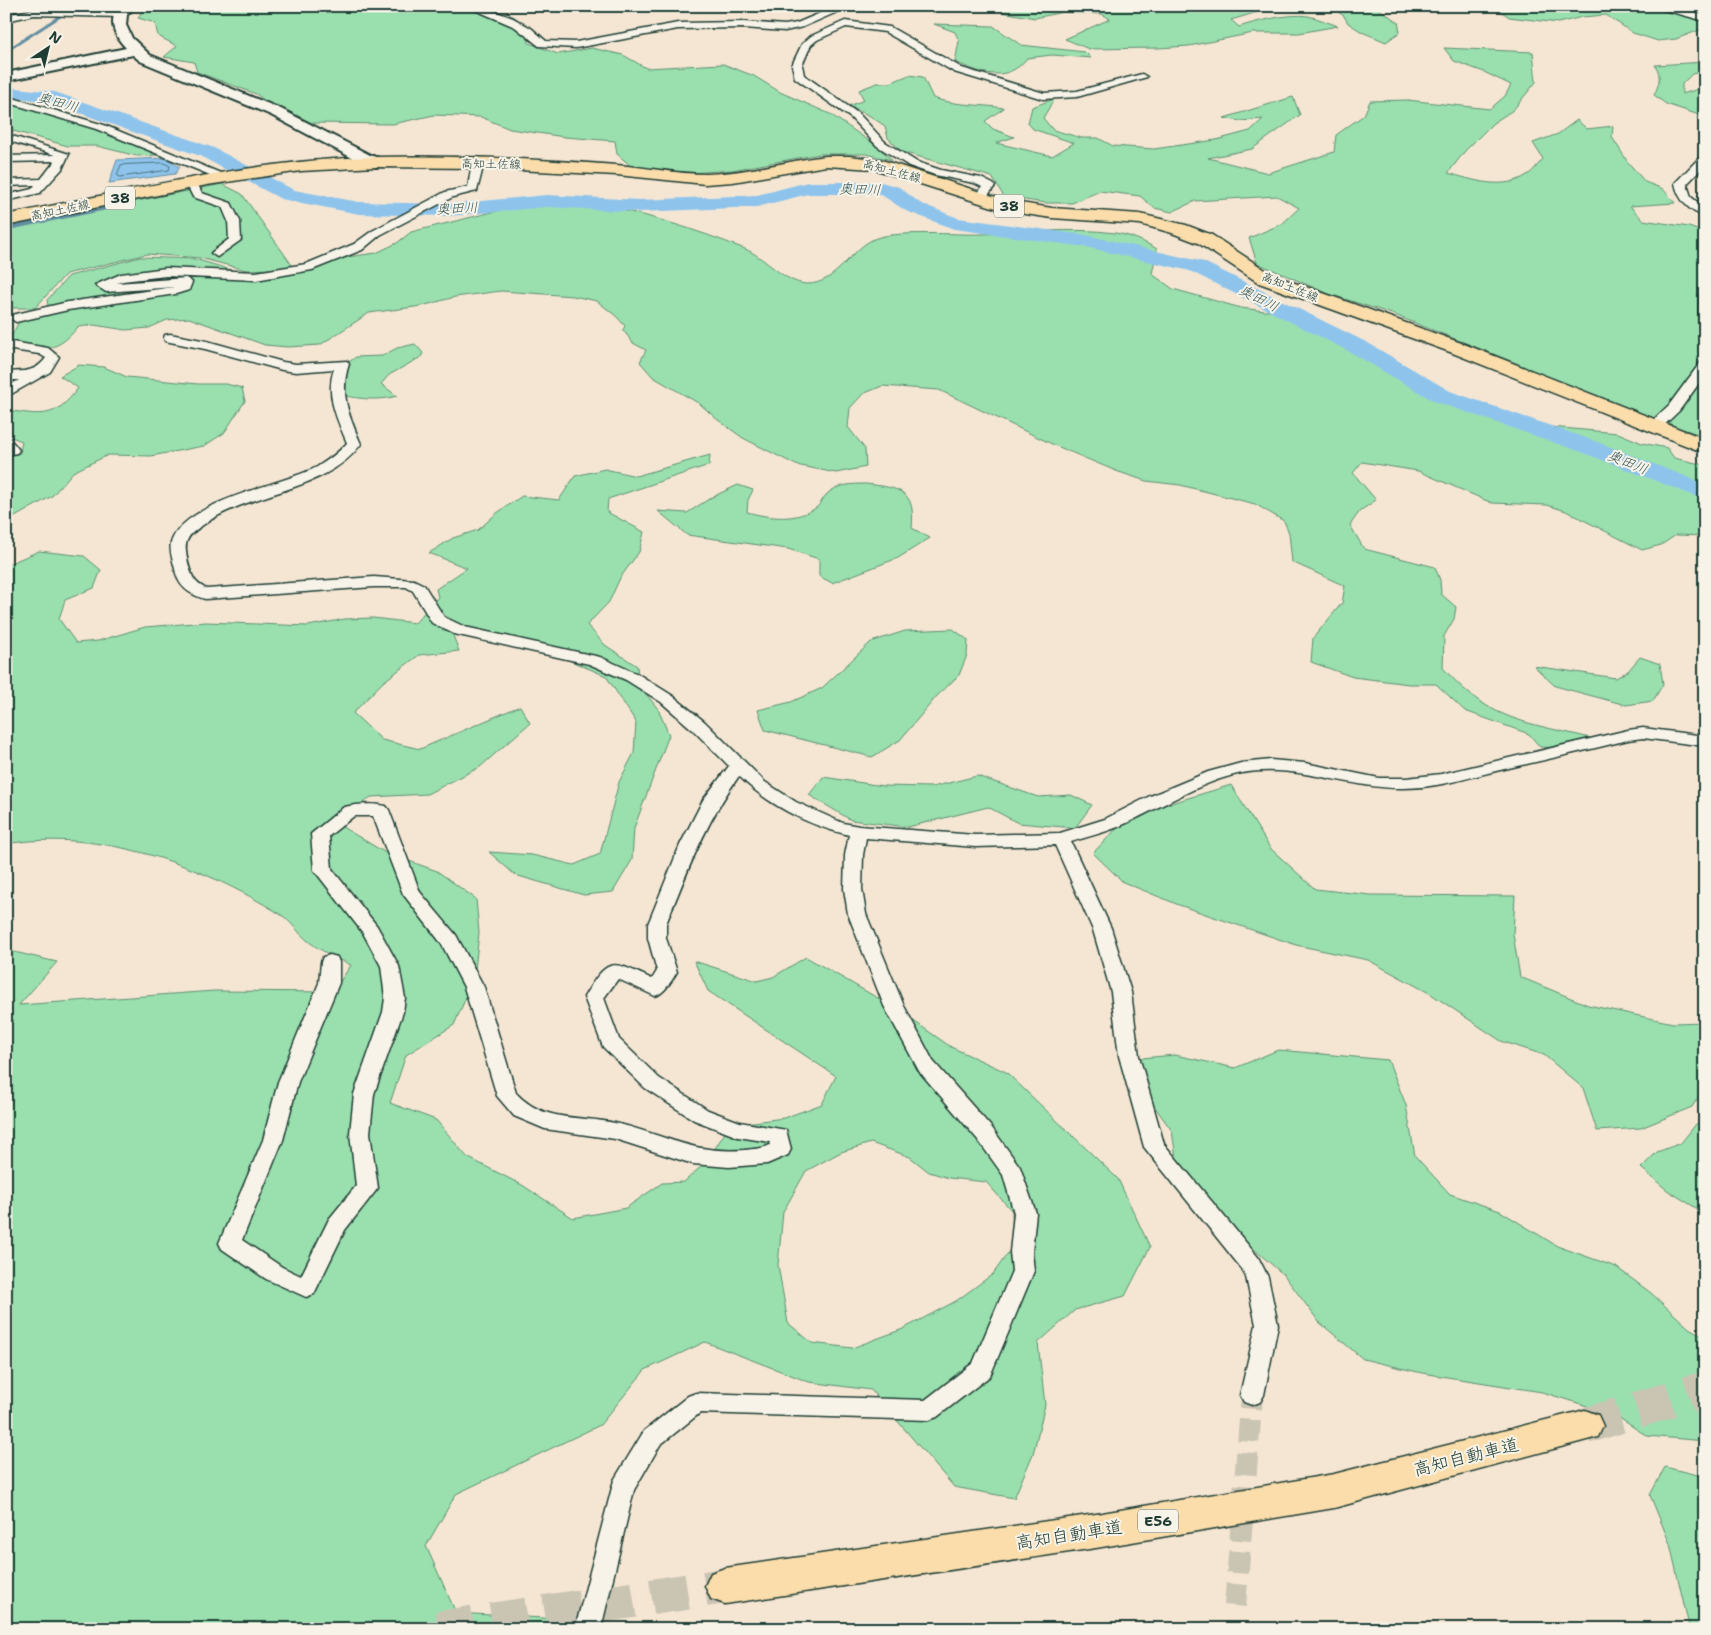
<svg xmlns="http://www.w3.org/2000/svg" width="1711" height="1635" viewBox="0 0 1711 1635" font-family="'Shantell Sans','Klee One',sans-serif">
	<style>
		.green { fill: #99e0ae; stroke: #5c8e71; fill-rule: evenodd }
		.water { fill: #8ec4ec; stroke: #628ea2 }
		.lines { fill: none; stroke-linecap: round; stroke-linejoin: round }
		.shore { stroke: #4b737e; stroke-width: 1 }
		.stream { stroke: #628ea2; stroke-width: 3 }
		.river { fill: #8ec4ec; fill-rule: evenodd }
		.street-tunnel { stroke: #cac4b3; stroke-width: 22; stroke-dasharray: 22 11; stroke-linecap: butt }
		.highway-tunnel { stroke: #cac4b3; stroke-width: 36; stroke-dasharray: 36 18; stroke-linecap: butt }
		.street-casing { stroke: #1f3d34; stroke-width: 3 }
		.secondary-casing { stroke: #1f3d34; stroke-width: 4 }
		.primary-casing { stroke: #1f3d34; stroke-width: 3 }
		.highway-casing { stroke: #1f3d34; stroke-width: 3 }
		.street { fill: #f7f3e8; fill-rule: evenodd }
		.secondary { fill: #f7f3e8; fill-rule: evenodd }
		.primary { fill: #faddab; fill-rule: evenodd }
		.highway { fill: #faddab; fill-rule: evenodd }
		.labels { text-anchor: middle; stroke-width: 4; stroke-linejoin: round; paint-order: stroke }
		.far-street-label { font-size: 12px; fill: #1f3d34; stroke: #f7f3e8 }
		.far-water-label { font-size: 14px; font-style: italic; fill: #355859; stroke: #f7f3e8 }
		.shield { fill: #f7f3e8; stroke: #60746a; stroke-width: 1 }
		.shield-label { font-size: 14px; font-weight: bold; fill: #1f3d34 }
		.near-street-label { font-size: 18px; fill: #1f3d34; stroke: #f7f3e8 }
	</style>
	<rect width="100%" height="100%" fill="#f5e6d3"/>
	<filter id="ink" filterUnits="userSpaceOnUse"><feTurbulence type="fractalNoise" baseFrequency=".02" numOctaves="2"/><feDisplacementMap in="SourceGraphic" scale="10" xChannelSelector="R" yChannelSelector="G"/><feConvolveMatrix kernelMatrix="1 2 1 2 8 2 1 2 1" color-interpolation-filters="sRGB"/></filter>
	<g filter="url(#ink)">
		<g class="green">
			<path d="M145 6H470C499 16 522 5 529 43L558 54 592 48 623 55 646 68 723 64 754 76 780 92 830 114 878 147 892 160 866 154H820L732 170 690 173 632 167 617 154 615 141 565 137 510 129 481 117 434 115 393 124 312 123 273 107 256 94 197 72 194 62 164 57 177 46 158 36 155 23 138 18Z"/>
			<path d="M1015 6H1258L1261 11 1231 20 1239 27C1257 21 1290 13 1308 16 1318 18 1329 23 1338 26L1299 33H1253L1189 46 1158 48 1089 49 1065 39 1110 19 1102 14 1063 12 1035 18 1002 12Z"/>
			<polygon points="1329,6 1376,7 1398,22 1400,32 1386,42 1362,32 1348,23 1344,16"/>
			<polygon points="1501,6 1657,6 1695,13 1705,10 1705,28 1676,39 1658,41 1633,33 1606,15 1582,17 1558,23 1509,17 1497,8"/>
			<path d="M934 24 993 26 1021 45 1085 52 1091 58 1052 55 1027 58C1007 84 980 73 955 62L959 41 955 32Z"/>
			<path d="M1444 48 1533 52 1536 82 1513 110 1493 123 1465 151 1448 173C1473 180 1503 191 1527 175 1533 172 1538 164 1543 159L1533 143 1558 134 1577 120 1587 129 1613 126 1612 137 1627 161 1645 182 1663 189 1675 203 1630 206 1643 220 1689 227 1705 233V436L1605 406 1516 363 1392 314 1329 294 1257 263 1249 238 1282 224 1299 208 1277 196 1195 201 1172 212 1154 208 1140 196 1100 191 1072 203H1046L1004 197 992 177 902 152 888 138 885 126 870 116 849 106 864 100 859 90 877 83H890L909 75 923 77 933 98C957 106 978 104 1004 108L985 121 993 129 1014 137 996 143 1052 156 1074 143 1033 129 1028 123 1032 107 1054 99 1043 118 1053 130 1082 138H1098L1113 146 1154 149 1216 140 1250 131 1263 119 1240 121 1224 118 1293 97 1300 115 1252 149 1208 158 1268 173 1334 152 1336 135 1364 115 1370 101 1407 100 1490 109 1505 96 1511 85 1484 72 1454 61Z"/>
			<path d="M1705 62V71L1692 74 1682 84V94L1705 87V117L1666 104 1654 95C1659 85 1662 75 1655 65Z"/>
			<polygon points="6,102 58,110 96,122 152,144 159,155 137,156 97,146 68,146 6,129"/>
			<polygon points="222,184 242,194 294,268 246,270 200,258 147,254 66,274 35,308 6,308 6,227"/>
			<path d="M529 203C547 203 567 201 585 203 639 211 694 229 745 249 765 257 784 283 807 284 837 284 850 249 874 239 893 230 958 235 983 234 1027 233 1071 227 1115 233 1130 235 1143 241 1157 249L1152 274 1173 289 1241 308 1265 311 1293 310 1371 354 1419 386 1468 406 1550 427 1618 433 1642 443 1667 448 1674 458 1705 465V536L1676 535 1661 545 1642 550 1566 511 1547 505 1492 503 1418 471 1362 462 1353 473 1376 500 1360 511 1350 525 1364 549 1435 567 1440 580 1441 594 1456 607 1454 619 1444 636 1443 668C1456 682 1470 696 1487 706 1517 724 1556 729 1590 738L1559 748 1540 747 1529 734 1465 711 1436 684H1409L1353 677 1311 662 1313 638 1342 603 1345 586 1292 562 1289 533 1284 521 1255 504 1180 485 1146 481 1116 471 1054 445 939 390 882 386 863 394 850 408 848 427 865 449 866 467 836 473 796 465 743 438 718 420 700 404 653 377 640 362 646 350 633 343 623 330 625 326 616 316 597 301 573 296 501 291 455 297 422 306 369 313 320 345 288 347 265 345 189 318 167 320 149 328 126 330 94 325 78 327C54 356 41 349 8 342L20 320 31 316 48 306 47 300 69 276 140 257 195 259 238 272 265 276 318 261 376 253 397 243 411 232Z"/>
			<path d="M415 344 423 353 421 357 389 375 381 384 397 396C376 402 355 398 335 394L343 366 356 357 382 356 397 348Z"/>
			<path d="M79 365 104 367 127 377 198 384H226L242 388 245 401 224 433 204 446 151 456 108 455 73 472 52 496 6 522V456L20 453 22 441 6 435V410C41 415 55 420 78 388L60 376Z"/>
			<path d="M710 455 709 465 608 499 607 512 644 532 639 552 620 578 609 602 587 625 605 645 637 666 639 685 658 709 669 735 634 828 632 860 613 892 584 895 515 875 489 852 532 855 574 865 600 854 619 782 634 753 636 722 606 676 545 650 493 643 471 628 452 633 459 651 419 655 383 682 353 713 382 740 420 749 520 706 530 723 480 767 427 794 371 797 334 822 384 852 437 871 476 899 479 933 474 979 454 1025 406 1055 390 1103 436 1120 467 1157 522 1185 573 1218 626 1208 662 1183 684 1182 706 1162 730 1125 784 1118 822 1104 836 1076 708 991 694 961 757 981 773 977 806 957 895 1008 951 1047 1006 1072 1118 1179 1150 1247 1125 1296 1075 1310 1038 1343 1045 1405 1033 1454 1014 1498 954 1487 871 1390 809 1382 705 1342 645 1370 600 1425 456 1494 426 1546 456 1613 561 1619 562 1629H6V950L57 962 19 1005 214 991 333 992 351 965C337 958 320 951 308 941 298 933 291 921 280 914 201 865 101 828 6 844V565L39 551 84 556 101 570 94 588 65 600 59 619 76 643 98 641 145 627 206 622 308 626 345 619 373 618 415 623 438 597 436 589 467 568 429 553 453 538 478 530 497 513 522 496 559 500 575 476 605 469 636 476ZM871 1143 910 1157 929 1172 949 1178 986 1182 1012 1211 1013 1246 993 1274 956 1301 903 1329 852 1348 812 1343 788 1323 778 1265 783 1212 806 1171 841 1152Z"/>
			<path d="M866 484C900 488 916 490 912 528L930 538 898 558 832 583 819 576V559L788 549 687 535 658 511 687 513 712 497 738 485 753 490 748 500 747 512C770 518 796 522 817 507 821 504 823 498 826 495 836 484 853 484 866 484Z"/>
			<polygon points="953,629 968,640 967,655 959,675 937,696 900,740 872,757 765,730 758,710 791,702 822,688 871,642 905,631"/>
			<polygon points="1640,657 1660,664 1663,684 1653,701 1626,705 1555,686 1534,666 1616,678 1628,671"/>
			<polygon points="977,776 1038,797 1071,795 1092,805 1075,828 1018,823 988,807 908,827 851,820 809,795 823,777 883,786 932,787"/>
			<polygon points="1231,785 1270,848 1315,889 1371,895 1515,896 1513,934 1520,977 1588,1005 1673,1023 1705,1022 1705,1087 1692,1107 1641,1128 1597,1131 1583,1088 1544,1055 1501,1041 1431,994 1368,960 1296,945 1179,905 1123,882 1093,853 1121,824 1165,805"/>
			<polygon points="1278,1050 1388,1060 1406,1105 1415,1156 1450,1194 1500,1211 1557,1246 1616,1267 1651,1293 1689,1328 1705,1337 1705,1441 1647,1436 1613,1414 1542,1392 1422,1373 1363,1359 1319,1322 1284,1275 1219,1219 1178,1171 1172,1131 1147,1096 1130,1059 1175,1055 1235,1068"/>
			<polygon points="1705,1120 1705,1210 1701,1211 1667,1190 1641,1168 1657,1152 1681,1143 1696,1124"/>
			<polygon points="1665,1467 1705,1477 1705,1629 1691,1629 1689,1626 1670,1544 1650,1495"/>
		</g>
		<polygon class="water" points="166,158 180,167 175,174 109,183 117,160"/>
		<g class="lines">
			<polygon class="shore" points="164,163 170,166 169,170 120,177 117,175 121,165"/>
			<g class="stream">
				<polyline points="6,51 76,6"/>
				<polyline points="6,229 104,209"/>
			</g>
			<polygon class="river" points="6,87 55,92 214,148 294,190 359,202 449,204 547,195 640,200 757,195 808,182 881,182 899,187 920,203 958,218 1086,235 1204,262 1368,343 1450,391 1600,443 1705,484 1705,500 1584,453 1434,401 1352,353 1190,271 1086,247 954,229 906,211 880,194 808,194 757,207 640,212 547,207 449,216 359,214 281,199 200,156 46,101 6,97"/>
			<polyline class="street-tunnel" points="1235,1606 1252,1395"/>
			<g class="highway-tunnel">
				<polyline points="1585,1426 1705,1389"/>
				<polyline points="438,1629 725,1586"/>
			</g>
			<g class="street-casing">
				<g id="street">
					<polygon points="466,6 480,6 513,18 531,28 546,41 576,42 678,23 744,22 785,25 797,23 837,6 851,6 803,27 785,31 744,28 678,29 576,48 539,46 515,27"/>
					<polygon points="1649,6 1667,6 1705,15 1705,21"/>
					<polygon points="34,9 120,11 125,14 120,17 34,15 6,21 6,15"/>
					<polygon points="845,21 890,27 962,68 1044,93 1077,91 1142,74 1147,77 1077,97 1043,99 954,72 885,32 846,27 817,40 811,45 802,65 804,75 859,114 885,142 917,162 941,170 981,178 993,184 995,186 985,199 981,200 975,197 982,187 974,183 935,175 909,166 877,146 851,118 795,78 792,65 802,44 811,36"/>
					<polygon points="6,96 104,125 230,177 224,180 220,179 96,129 6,102"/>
					<polygon points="6,134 69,154 62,169 40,193 6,201 6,195 32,189 35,185 6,186 6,180 41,179 55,161 6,162 6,156 55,155 6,140"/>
					<path d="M1705 155V165L1687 184 1691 197 1705 208V216C1689 212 1678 199 1675 183L1701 156Z"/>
					<polygon points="478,160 484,163 477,191 453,197 380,235 362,250 312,270 256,280 166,276 123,281 117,283 186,278 192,282 189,290 176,294 68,310 16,322 10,318 12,315 68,302 174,287 106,292 95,285 121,274 166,268 256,272 306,264 354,244 372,231 445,192 468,187 472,163"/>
					<polygon points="192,180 196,181 202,193 231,203 240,221 241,240 217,257 211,253 229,239 228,221 222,207 193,197 186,183"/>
					<polygon points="1705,291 1705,334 1699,330 1699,295"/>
					<path d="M170 334 207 341 283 362 296 364 347 361 349 364C339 394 349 416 361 444 327 492 249 491 203 525 197 529 189 534 187 541 184 548 187 556 188 563 192 577 194 583 207 589L374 577 414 580 424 585 444 617 465 627 600 657 638 674 673 696 705 722 765 782 796 802 843 823 859 826 975 835 1060 833 1105 819 1148 797 1208 772 1241 763 1271 760 1305 763 1379 778H1406L1441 774 1628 730 1643 728 1705 736V746L1643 738 1628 740C1584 751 1540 761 1496 771 1465 779 1434 788 1403 788 1349 789 1297 763 1242 773 1198 782 1159 809 1118 827 1103 833 1086 837 1071 842L1111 928 1131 992 1139 1056 1164 1144 1258 1257 1268 1277 1278 1325 1264 1395 1260 1402 1252 1405 1244 1402 1240 1395 1256 1325 1246 1277 1242 1269 1144 1147 1119 1056 1111 992 1093 930 1055 845 975 847 866 838 863 855 862 889 866 914 904 1006 933 1061 992 1128 1020 1167 1036 1213 1032 1252 1034 1271 993 1369 990 1376 937 1417 929 1420 700 1413 660 1445 634 1490 601 1629H575L614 1480 644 1431 688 1396 696 1393 925 1400 973 1363 1012 1271 1010 1252 1014 1213 1003 1175 978 1140 919 1071 884 1006 848 914 844 889 845 855 849 835C809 826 768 805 739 776 706 821 687 872 666 924V938L677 972C671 981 665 993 655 996L618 979 604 998 619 1039 659 1078 708 1110 740 1122 786 1130 791 1149 788 1155 767 1164 729 1167 693 1164 615 1139 545 1129 514 1116 497 1096 464 987 441 943 403 894 373 816H354L329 836 332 869 377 926 399 966 405 998 403 1012 374 1094 370 1133 378 1188 345 1230 314 1294 306 1297 266 1279 222 1249 219 1243 263 1140 278 1082 319 983 321 962 323 957 330 955 337 957 339 962V983L298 1082 283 1140 242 1240 282 1267 301 1276 329 1219 356 1186 350 1133 354 1094 383 1012 385 998 381 966 363 933 314 870 311 834 344 807C356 804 374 803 386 806L389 810 420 892 456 935 484 987 516 1093C544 1123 578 1115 615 1123 663 1134 691 1154 744 1150 753 1149 762 1149 770 1145V1142L738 1137 694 1120 645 1088 603 1047 584 997C609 955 612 961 652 979L657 971 648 938V924L680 845 703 800 729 766 693 730 661 702 626 680 589 664 454 634 432 623 413 591 406 587H374L205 599C188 594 178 586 175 569 173 560 169 551 171 543 183 501 282 485 317 467 328 460 338 453 347 443 337 419 325 395 334 369L296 372 282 370 205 349 165 341 164 338 165 335Z"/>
					<path d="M6 341 48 348 59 357 50 372 6 397V387L19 380H6V372C23 371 35 373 46 358L39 354 6 349Z"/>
					<polygon points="1705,362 1705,375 1679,411 1659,430 1649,430 1647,427 1649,424 1669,405 1700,363"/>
					<path d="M6 439C12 440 15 445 19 450L17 453 6 455Z"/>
				</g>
			</g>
			<g class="secondary-casing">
				<path id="secondary" d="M120 6H135L127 15 126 25 132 38 150 55 281 109 370 155 382 159 384 162 376 167 358 161 271 115 140 61 133 55 6 81V73L126 48C114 36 107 19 120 6Z"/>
			</g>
			<g class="primary-casing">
				<path id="primary" d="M826 156H849L882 160 1008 201 1052 208 1140 214 1186 225 1212 235 1273 275 1464 344 1705 439V453L1450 352 1259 283 1198 243 1172 233 1140 224 1052 218 1005 211 874 169 826 166 733 182 705 184 617 175 478 168 376 167 301 171 207 185 6 226V215C128 191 250 160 375 157 455 155 536 159 616 165 646 167 677 174 707 174 747 173 786 161 826 156Z"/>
			</g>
			<g class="highway-casing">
				<polygon id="highway" points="1585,1410 1598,1415 1603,1426 1598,1437 1334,1508 1096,1548 725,1604 711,1599 705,1586 711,1573 725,1568 1096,1514 1334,1474"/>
			</g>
			<use href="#street" class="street"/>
			<use href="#secondary" class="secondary"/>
			<use href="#primary" class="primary"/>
			<use href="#highway" class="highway"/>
		</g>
	</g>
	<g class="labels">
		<g class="far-street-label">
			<text transform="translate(491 164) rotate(1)" y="4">高知土佐線</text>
			<text transform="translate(892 171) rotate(15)" y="4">高知土佐線</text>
			<text transform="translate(60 210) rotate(-12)" y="4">高知土佐線</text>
			<text transform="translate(1290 287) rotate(22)" y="4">高知土佐線</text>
		</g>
		<g class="far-water-label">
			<text transform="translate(58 102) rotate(15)" y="5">奥田川</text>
			<text transform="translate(860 189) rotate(2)" y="5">奥田川</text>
			<text transform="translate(457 208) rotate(-3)" y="5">奥田川</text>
			<text transform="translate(1259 298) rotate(27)" y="5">奥田川</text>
			<text transform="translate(1628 462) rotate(22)" y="5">奥田川</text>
		</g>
		<g class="shield">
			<rect x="105" y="186.5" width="30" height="23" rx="4"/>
			<rect x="994" y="194.5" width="30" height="23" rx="4"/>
			<rect x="1138" y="1509.5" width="40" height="23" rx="4"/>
		</g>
		<g class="shield-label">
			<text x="120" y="203">38</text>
			<text x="1009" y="211">38</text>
			<text x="1158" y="1526">E56</text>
		</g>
		<g class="near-street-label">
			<text transform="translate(1466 1457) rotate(-14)" y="6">高知自動車道</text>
			<text transform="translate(1069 1535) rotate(-9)" y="6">高知自動車道</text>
		</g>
	</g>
	<rect width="1711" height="1635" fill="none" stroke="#f7f3e8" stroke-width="25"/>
	<rect x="12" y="12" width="1686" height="1610" fill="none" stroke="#1f3d34" stroke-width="2" filter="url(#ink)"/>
	<g transform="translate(48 48) rotate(35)" stroke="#f7f3e8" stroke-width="4" paint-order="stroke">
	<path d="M0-4L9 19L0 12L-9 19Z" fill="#1f3d34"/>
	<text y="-8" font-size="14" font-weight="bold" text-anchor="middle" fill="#1f3d34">N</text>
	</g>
</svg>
